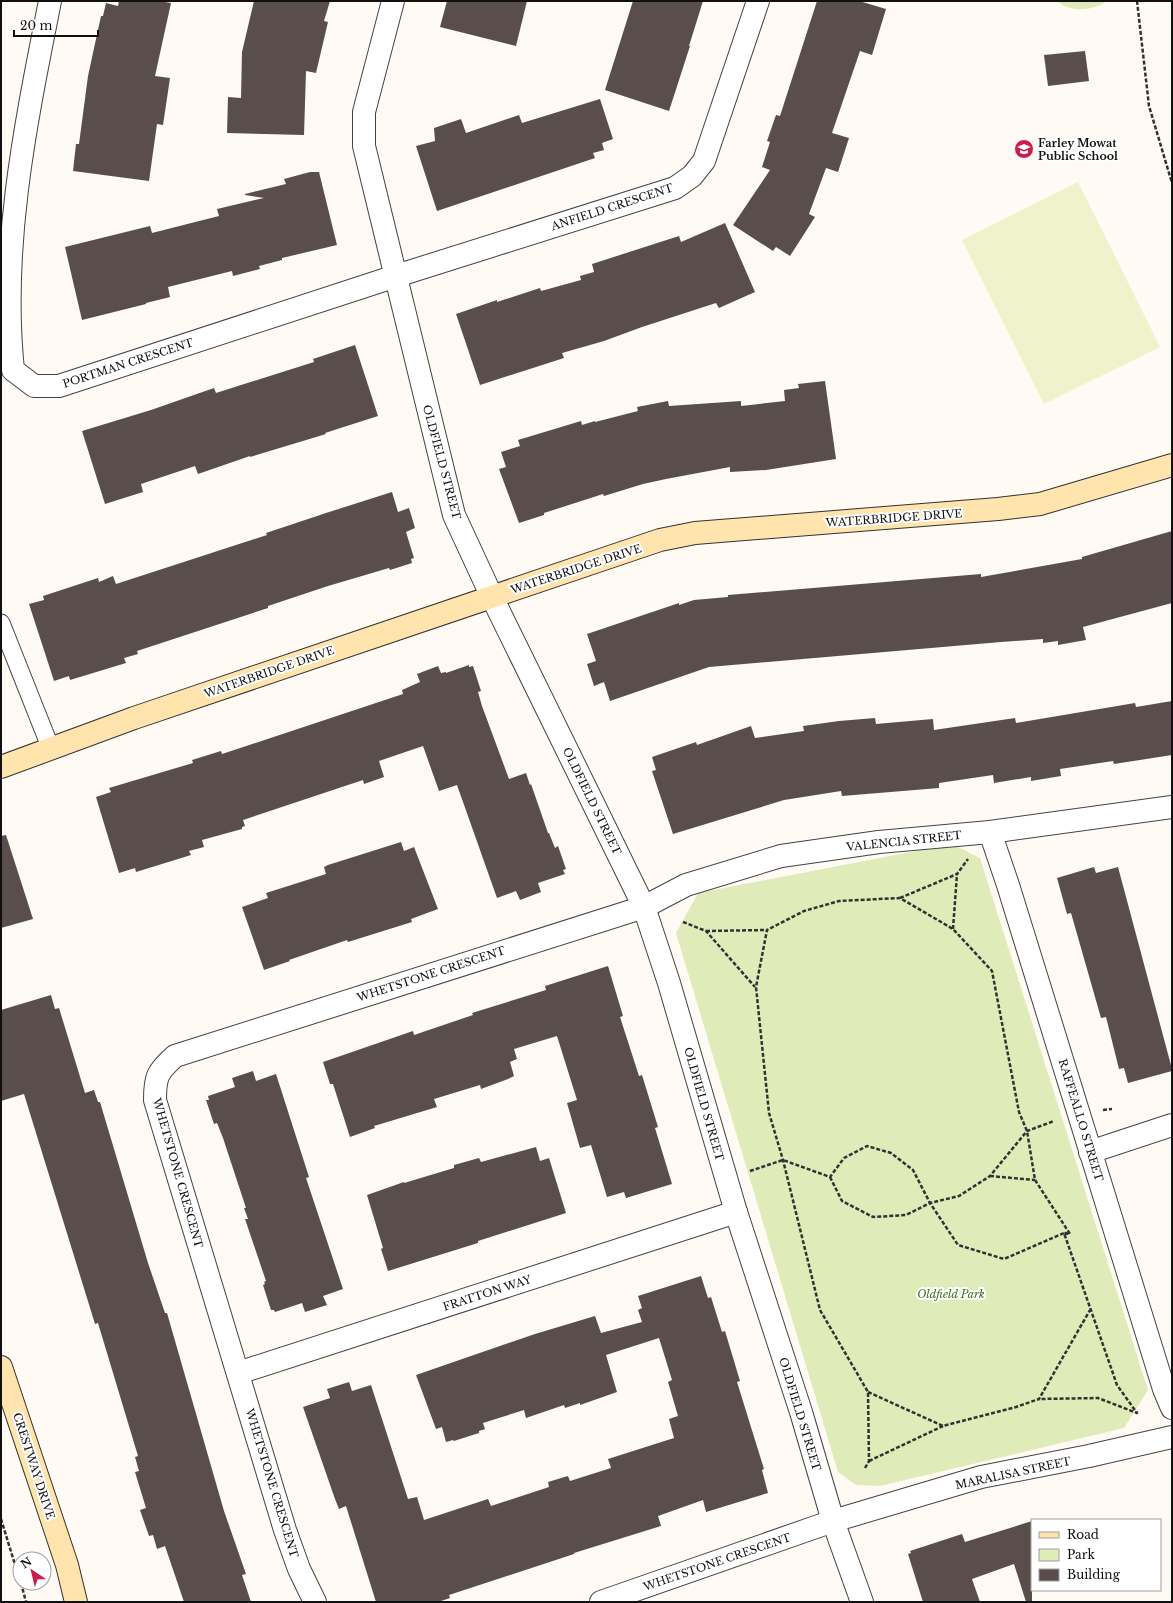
<svg xmlns="http://www.w3.org/2000/svg" width="1173" height="1603" viewBox="0 0 1173 1603" font-family="'Libre Baskerville',serif">
	<style>
		.green { fill: #dfecb9 }
		.pitch { fill: #eef3cc }
		.building { fill: #594e4b }
		.lines { fill: none; stroke-linecap: round; stroke-linejoin: round }
		.lane-casing { stroke: #434343; stroke-width: 19 }
		.street-casing { stroke: #434343; stroke-width: 24 }
		.secondary-casing { stroke: #323232; stroke-width: 24 }
		.path { stroke: #323232; stroke-width: 2.5; stroke-dasharray: 4 2; stroke-linecap: butt }
		.lane { stroke: #fff; stroke-width: 17 }
		.street { stroke: #fff; stroke-width: 22 }
		.secondary { stroke: #ffe4ae; stroke-width: 22 }
		.labels { text-anchor: middle; stroke-width: 4; stroke-linejoin: round; paint-order: stroke }
		.poi-label { font-size: 11px; font-weight: bold; fill: #101010; stroke: #fff; text-anchor: start }
		.street-label { font-size: 11px; fill: #101010; stroke: #fff }
		.park-label { font-size: 11px; font-style: italic; fill: #3e6c1c; stroke: #fff }
	</style>
	<rect width="100%" height="100%" fill="#fffaf3"/>
	<g class="green">
		<path d="M1057 1H1107C1093 11 1071 13 1057 1Z"/>
		<polygon points="952,844 980,858 1148,1390 1124,1428 880,1486 856,1485 838,1472 676,933 698,893"/>
	</g>
	<polygon class="pitch" points="1078,182 1160,347 1044,404 962,240"/>
	<g class="building">
		<polygon points="119,1 159,1 171,3 155,76 170,78 163,125 157,124 149,181 73,171 76,144 79,144 88,76 101,16 103,16 106,3 118,6"/>
		<polygon points="254,1 330,1 324,21 328,22 316,73 306,71 304,135 227,133 228,97 241,98 242,52"/>
		<polygon points="447,1 527,1 516,46 440,27"/>
		<polygon points="633,1 703,1 689,46 690,46 669,111 605,90"/>
		<polygon points="817,1 859,1 886,9 872,55 860,51 832,133 849,138 838,172 826,168 809,214 815,217 790,256 776,247 773,251 733,225 770,170 762,167 770,142 767,141 776,115 780,116"/>
		<polygon points="1085,51 1089,81 1048,86 1044,55"/>
		<polygon points="600,99 613,139 602,143 604,150 593,153 595,158 437,211 416,146 435,141 434,128 461,119 466,133 519,115 522,123"/>
		<polygon points="310,172 319,172 337,245 282,258 282,260 259,266 260,269 233,276 232,271 168,287 170,297 146,303 146,304 82,320 65,247 150,226 152,233 219,216 217,209 264,198 245,195 245,194 286,184 284,179"/>
		<polygon points="725,223 755,292 719,308 716,303 642,327 604,341 562,353 564,358 480,385 456,314 497,300 497,302 540,288 541,291 581,280 580,276 594,272 592,264 679,236 681,242"/>
		<polygon points="355,345 378,416 325,433 326,434 250,457 250,456 198,474 195,466 141,484 143,492 105,504 82,431 151,410 214,388 216,393 314,362 313,359"/>
		<polygon points="825,381 836,459 766,470 730,472 730,467 666,479 643,484 604,496 603,494 544,513 544,515 519,523 499,469 506,467 501,452 520,446 518,440 581,421 582,425 595,421 595,422 638,411 637,407 668,401 669,406 741,401 741,406 785,401 784,390 799,388 798,384"/>
		<polygon points="392,492 398,512 409,508 415,528 406,532 414,558 411,559 412,563 390,570 389,568 328,586 268,606 268,608 137,651 138,654 124,658 126,663 70,680 69,676 54,681 29,604 44,600 43,596 98,578 99,582 113,576 116,584 267,535 266,533 326,513"/>
		<polygon points="1172,531 1172,603 1083,627 1086,640 1058,645 1058,641 1043,643 1043,639 1001,642 709,667 610,701 604,682 594,686 587,664 596,661 587,634 679,603 679,605 694,600 728,597 728,595 981,574 981,577 1082,559 1082,557"/>
		<polygon points="469,665 469,667 473,666 481,691 478,692 482,706 509,779 526,773 530,785 531,784 548,833 549,833 555,848 558,846 566,869 563,870 565,874 538,883 541,892 520,900 516,891 497,898 457,785 439,791 423,746 379,761 384,777 364,784 363,780 243,820 245,826 242,827 242,829 202,840 204,847 189,851 191,855 136,872 135,868 119,873 96,797 111,792 109,788 193,763 192,760 221,751 222,754 403,694 402,690 420,682 417,674 438,666 441,673 446,672 446,673"/>
		<polygon points="1172,701 1172,755 1114,764 1113,761 1060,769 1061,776 1031,781 1031,777 994,783 993,775 939,783 939,788 842,796 841,791 784,800 673,834 652,771 656,770 652,757 696,742 697,745 751,726 755,738 804,731 803,726 839,721 875,718 876,724 933,719 934,730 1015,718 1016,723 1135,703 1136,707"/>
		<polygon points="6,835 33,919 1,928 1,836"/>
		<polygon points="401,842 404,851 414,847 438,909 411,919 412,922 348,942 347,940 289,960 290,961 264,970 242,907 268,898 266,893 326,874 324,867 328,865"/>
		<polygon points="1094,867 1096,873 1118,867 1172,1069 1172,1071 1128,1083 1124,1068 1119,1069 1106,1017 1101,1018 1071,913 1067,914 1057,878"/>
		<polygon points="608,966 623,1016 620,1017 639,1076 642,1075 658,1127 655,1128 672,1184 626,1198 624,1192 607,1197 591,1145 580,1148 567,1103 577,1100 557,1036 514,1049 517,1059 510,1062 514,1076 508,1079 481,1089 480,1085 434,1099 437,1107 374,1126 375,1128 350,1137 333,1084 330,1084 323,1062 413,1031 414,1035 473,1015 472,1013 546,990 545,986"/>
		<polygon points="51,995 55,1009 59,1008 85,1093 94,1090 98,1102 100,1102 148,1263 165,1313 167,1313 224,1511 246,1574 242,1575 251,1602 184,1602 165,1546 157,1549 153,1535 149,1536 140,1510 146,1508 135,1472 139,1471 135,1457 138,1456 98,1323 95,1324 87,1298 24,1094 1,1101 1,1010"/>
		<polygon points="253,1071 256,1081 276,1074 309,1177 306,1178 343,1289 323,1296 327,1305 305,1312 302,1303 275,1312 274,1310 271,1310 263,1285 265,1284 264,1282 266,1281 245,1219 248,1219 244,1208 246,1208 223,1138 217,1123 214,1124 206,1100 209,1100 208,1096 235,1087 232,1078"/>
		<polygon points="536,1147 540,1161 549,1158 566,1213 478,1241 478,1243 388,1271 381,1249 383,1248 367,1195 404,1182 404,1183 454,1168 454,1165 479,1158 481,1162"/>
		<polygon points="701,1276 708,1298 711,1297 722,1332 725,1331 740,1381 737,1382 764,1469 762,1470 768,1493 706,1512 703,1500 658,1516 661,1526 574,1553 574,1554 449,1595 450,1598 438,1602 376,1602 346,1506 339,1509 335,1499 303,1407 330,1398 327,1389 349,1382 352,1391 371,1385 408,1499 417,1497 424,1520 488,1499 491,1506 549,1487 548,1482 568,1476 570,1481 611,1468 608,1459 674,1438 669,1419 678,1416 668,1382 672,1380 659,1338 606,1355 617,1392 580,1405 580,1403 565,1408 564,1405 526,1418 524,1410 483,1423 485,1429 479,1431 479,1433 454,1441 453,1440 446,1442 442,1427 436,1429 416,1375 535,1334 595,1316 601,1333 642,1322 638,1310 642,1308 638,1296"/>
		<polygon points="1032,1521 1032,1602 1026,1602 1014,1564 972,1579 980,1602 923,1602 908,1554 911,1553 910,1551 962,1534 965,1542"/>
	</g>
	<g class="lines">
		<g class="lane-casing">
			<polyline id="lane" points="1,623 51,749"/>
		</g>
		<g class="street-casing">
			<g id="street">
				<path d="M50 1C26 122 0 246 13 370L34 386H59L396 276 675 188 692 176 704 161 758 1"/>
				<polyline points="393,1 364,112 364,146 454,515 492,597 644,907 669,983 736,1212 801,1412 833,1521 862,1602"/>
				<polyline points="990,832 1008,885 1164,1389 1172,1408"/>
				<polyline points="1090,1152 1172,1125"/>
				<polyline points="238,1373 736,1212"/>
				<path d="M315 1602 299 1569 285 1530 155 1100C155 1077 157 1072 175 1056L644 907 686 885 781 856 879 842 990 832 1172 807"/>
				<polyline points="601,1602 833,1521 981,1477 1089,1456 1172,1437"/>
			</g>
		</g>
		<g class="secondary-casing">
			<g id="secondary">
				<polyline points="1,767 134,718 660,540 695,533 998,509 1040,504 1172,465"/>
				<polyline points="1,1367 67,1565 76,1602"/>
			</g>
		</g>
		<g class="path">
			<polyline points="1137,1 1149,106 1172,183"/>
			<polyline points="900,898 957,874 968,859"/>
			<polyline points="683,922 706,931 755,987"/>
			<polyline points="953,929 957,874"/>
			<polyline points="706,931 767,930"/>
			<polyline points="1103,1110 1112,1109"/>
			<polyline points="750,1171 783,1160 830,1177 844,1158 867,1146 891,1153 913,1170 930,1203 958,1245 1004,1259 1064,1233"/>
			<polyline points="990,1176 1035,1180"/>
			<polyline points="830,1177 842,1201 873,1217 906,1215 930,1203 959,1196 990,1176 1027,1131 1054,1121"/>
			<polyline points="868,1392 943,1426 1016,1407 1039,1399 1090,1310"/>
			<polyline points="869,1461 943,1426"/>
			<polyline points="865,1468 869,1461 868,1392 820,1310 783,1160 769,1113 756,987 767,930 804,911 839,901 900,898 953,929 992,971 1019,1112 1027,1131 1035,1180 1070,1234 1064,1233 1117,1385 1137,1413 1098,1398 1039,1399"/>
			<polyline points="1,1519 20,1581"/>
			<polyline points="21,1583 26,1602"/>
		</g>
		<use href="#lane" class="lane"/>
		<use href="#street" class="street"/>
		<use href="#secondary" class="secondary"/>
	</g>
	<defs>
		<g id="school-disc" transform="scale(1)"><circle r="9.5" fill="#c81f4d" stroke="#fff"/><path d="M0-5L7-2L0 1L-7-2ZM-4 1L0 2.5L4 1V4Q0 6-4 4Z" fill="#fff"/></g>
	</defs>
	<g fill-rule="evenodd">
		<use href="#school-disc" x="1024" y="149"/>
	</g>
	<g class="labels">
		<g class="poi-label">
			<text x="1038" y="147">Farley Mowat<tspan x="1038" dy="13">Public School</tspan></text>
		</g>
		<g class="street-label">
			<text transform="translate(612 207) rotate(-18)" y="4">ANFIELD CRESCENT</text>
			<text transform="translate(128 363) rotate(-18)" y="4">PORTMAN CRESCENT</text>
			<text transform="translate(442 462) rotate(75)" y="4">OLDFIELD STREET</text>
			<text transform="translate(894 518) rotate(-4)" y="4">WATERBRIDGE DRIVE</text>
			<text transform="translate(576 569) rotate(-18)" y="4">WATERBRIDGE DRIVE</text>
			<text transform="translate(269 672) rotate(-19)" y="4">WATERBRIDGE DRIVE</text>
			<text transform="translate(592 801) rotate(64)" y="4">OLDFIELD STREET</text>
			<text transform="translate(904 841) rotate(-6)" y="4">VALENCIA STREET</text>
			<text transform="translate(431 974) rotate(-18)" y="4">WHETSTONE CRESCENT</text>
			<text transform="translate(704 1104) rotate(74)" y="4">OLDFIELD STREET</text>
			<text transform="translate(1081 1120) rotate(73)" y="4">RAFFEALLO STREET</text>
			<text transform="translate(178 1173) rotate(74)" y="4">WHETSTONE CRESCENT</text>
			<text transform="translate(487 1293) rotate(-18)" y="4">FRATTON WAY</text>
			<text transform="translate(800 1414) rotate(73)" y="4">OLDFIELD STREET</text>
			<text transform="translate(34 1466) rotate(72)" y="4">CRESTWAY DRIVE</text>
			<text transform="translate(1013 1473) rotate(-12)" y="4">MARALISA STREET</text>
			<text transform="translate(272 1483) rotate(73)" y="4">WHETSTONE CRESCENT</text>
			<text transform="translate(717 1562) rotate(-19)" y="4">WHETSTONE CRESCENT</text>
		</g>
		<g class="park-label">
			<text x="951" y="1298">Oldfield Park</text>
		</g>
	</g>
	<rect width="1173" height="1603" fill="none" stroke="#101010" stroke-width="4"/>
	<rect x="1031" y="1519" width="130" height="72" fill="#ffffff" stroke="#9f9f9f"/>
	<rect x="1039" y="1532" width="20" height="6" fill="#ffe4ae" stroke="#9f9f9f"/>
	<text x="1067" y="1539" font-size="12" fill="#101010">Road</text>
	<rect x="1039" y="1549" width="20" height="12" fill="#dfecb9" stroke="#9f9f9f"/>
	<text x="1067" y="1559" font-size="12" fill="#101010">Park</text>
	<rect x="1039" y="1569" width="20" height="12" fill="#594e4b" stroke="#9f9f9f"/>
	<text x="1067" y="1579" font-size="12" fill="#101010">Building</text>
	<g transform="translate(32 1571) rotate(325)"><circle r="19" fill="#ffffff" stroke="#9f9f9f"/>
	<path d="M0-3L7 15L0 10L-7 15Z" fill="#c81f4d"/>
	<text y="-6" font-size="11" font-weight="bold" text-anchor="middle" fill="#101010">N</text>
	</g>
	<path d="M14 30v6h84v-6" fill="none" stroke="#101010" stroke-width="2"/>
	<text x="20" y="30" font-size="12" fill="#101010" stroke="#ffffff" stroke-width="3" paint-order="stroke">20 m</text>
</svg>
